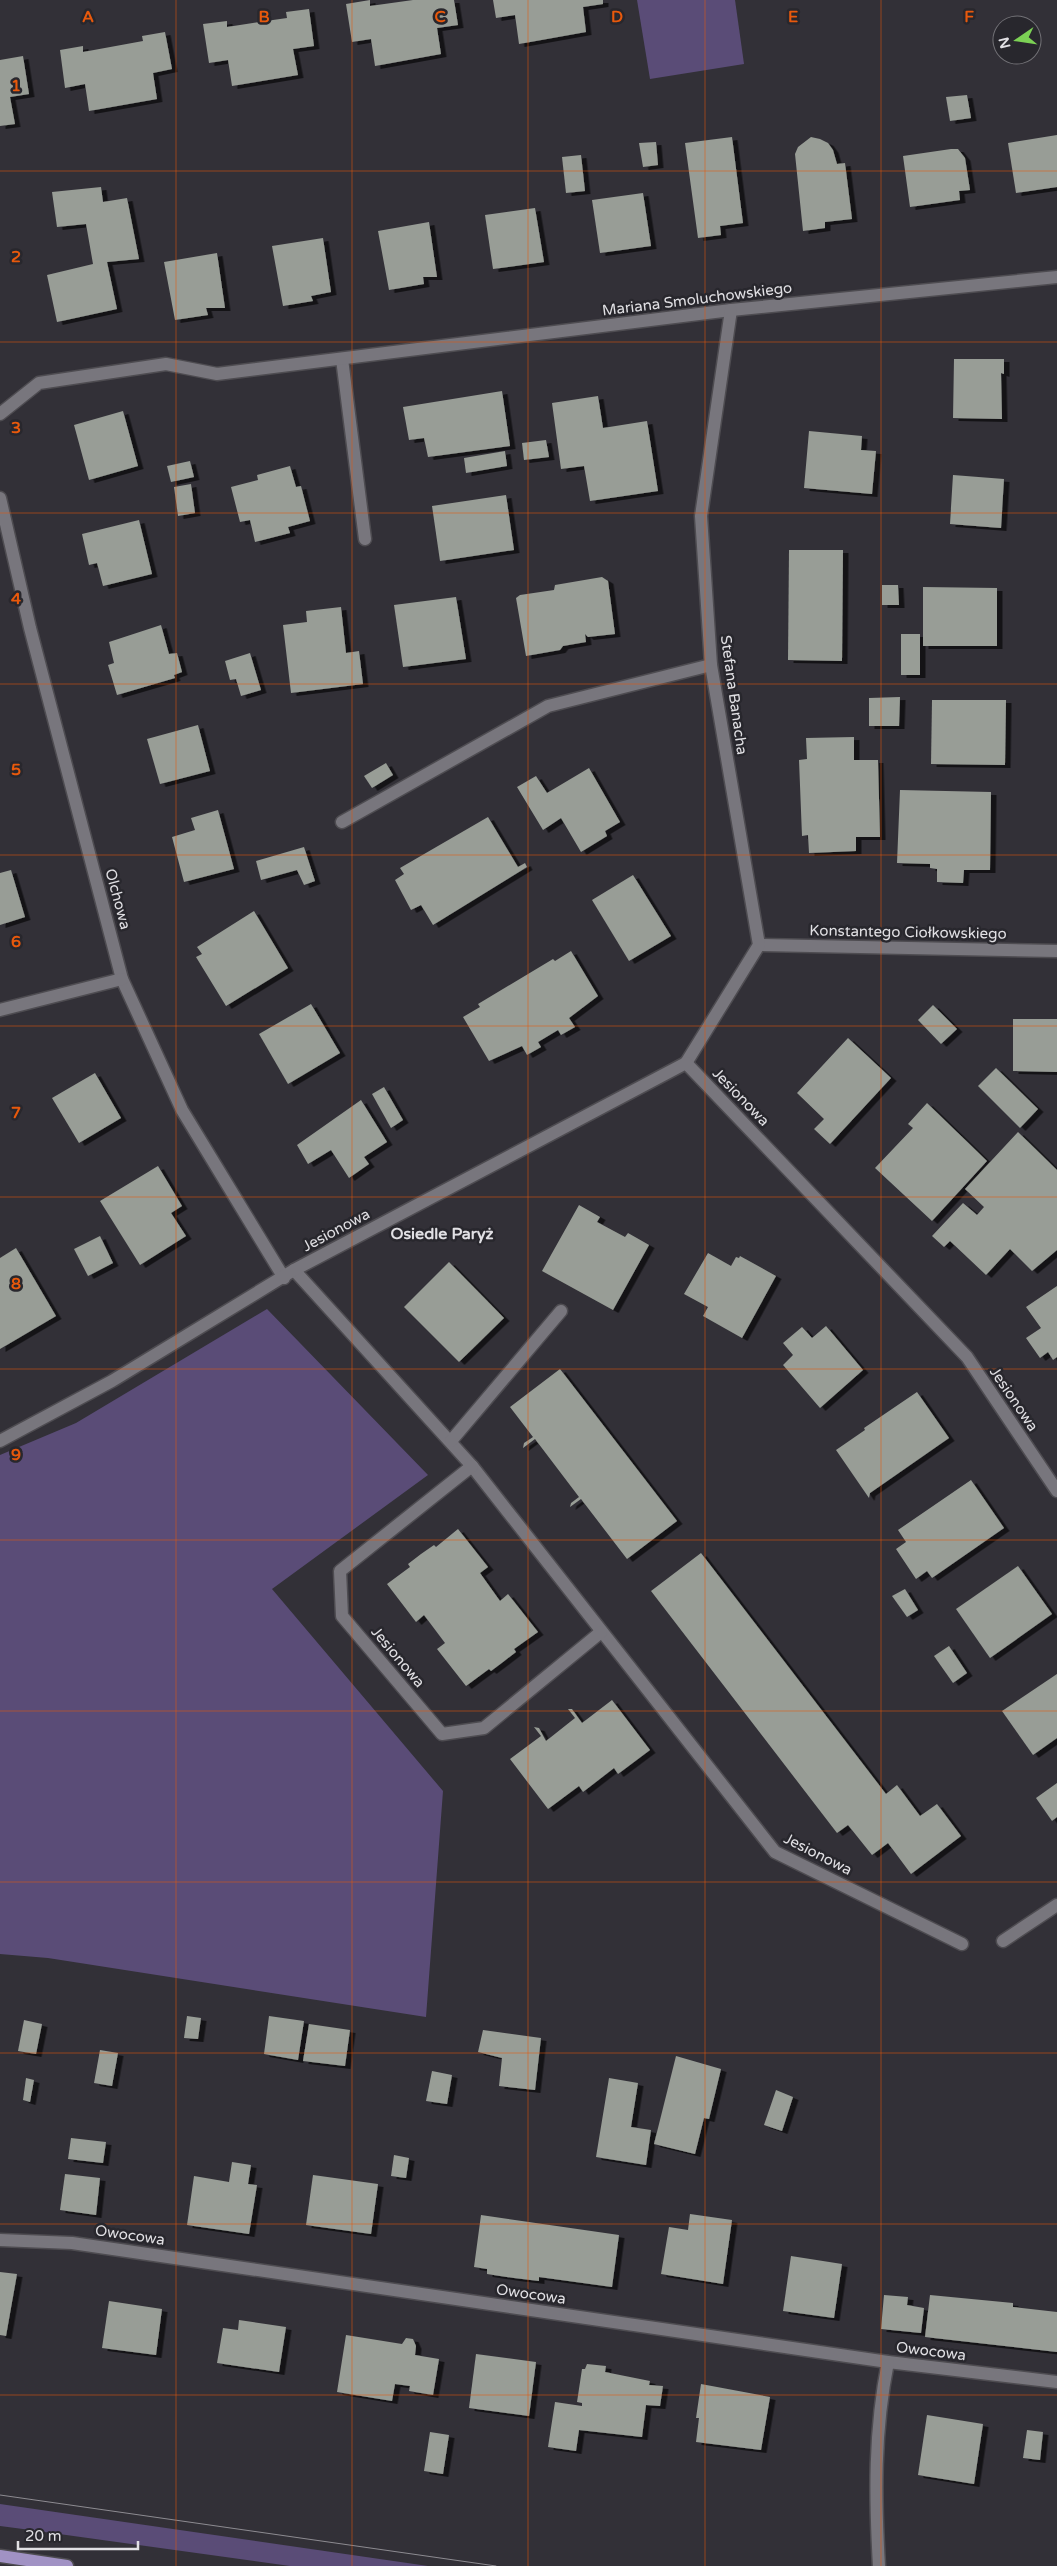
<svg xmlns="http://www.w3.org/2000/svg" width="1057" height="2566" viewBox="0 0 1057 2566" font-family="'Varela Round',sans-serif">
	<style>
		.green { fill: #5a4c77 }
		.building { fill: #989d96; filter: url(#shadow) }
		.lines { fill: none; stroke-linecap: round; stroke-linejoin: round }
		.minor-casing { stroke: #4e4c51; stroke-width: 15 }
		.major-casing { stroke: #4e4c51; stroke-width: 15 }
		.minor { stroke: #78767d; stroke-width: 12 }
		.major { stroke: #a192c4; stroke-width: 12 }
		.tram { stroke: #8d8b91; stroke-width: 1 }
		.grid { fill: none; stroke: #e8590c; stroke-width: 1; stroke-opacity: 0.55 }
		.labels { text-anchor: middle; stroke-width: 5; stroke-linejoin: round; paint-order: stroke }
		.street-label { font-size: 15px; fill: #e1e0e4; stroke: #28272d }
		.neighbourhood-label { font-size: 16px; font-weight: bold; fill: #e1e0e4; stroke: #28272d }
		.grid-label { font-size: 16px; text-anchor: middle; font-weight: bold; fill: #e8590c; stroke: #28272d; stroke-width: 5; stroke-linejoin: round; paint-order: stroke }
	</style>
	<defs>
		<filter id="shadow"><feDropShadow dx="5.5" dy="3" stdDeviation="0" flood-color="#0009"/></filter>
	</defs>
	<rect width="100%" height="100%" fill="#323037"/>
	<g class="green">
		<polygon points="637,0 735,0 744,64 650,79"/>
		<polygon points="267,1309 428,1475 272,1589 443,1791 426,2017 48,1958 0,1954 0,1455 76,1423"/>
		<polygon points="0,2504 428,2566 290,2566 23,2529 0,2526"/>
	</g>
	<g class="building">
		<polygon points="370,0 370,6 413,0 454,0 458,25 437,28 441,54 375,66 371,39 352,42 346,4"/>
		<polygon points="493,0 603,0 603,4 583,7 586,32 519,44 515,15 496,18"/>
		<polygon points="309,9 314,46 293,49 298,75 232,86 228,60 209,63 203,24 227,21 227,27 259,22 287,18 286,12"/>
		<polygon points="165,32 172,69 153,73 157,99 89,111 85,84 65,88 60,50 83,46 83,52 143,41 142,36"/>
		<polygon points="23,56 29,94 10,97 15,124 0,126 0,60"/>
		<polygon points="967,95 971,118 950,121 946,97"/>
		<polygon points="1057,135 1057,187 1016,193 1008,143"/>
		<polygon points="732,137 743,223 720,226 721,235 698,238 685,143"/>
		<polygon points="811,137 820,139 828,143 833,150 837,164 845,163 852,219 825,222 825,228 803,231 795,154 798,147"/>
		<polygon points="656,142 658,165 643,167 639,143"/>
		<polygon points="951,149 958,149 965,158 970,190 959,191 960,200 910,207 903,156"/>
		<polygon points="581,155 585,191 566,193 562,157"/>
		<polygon points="101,187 103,202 127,198 139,259 107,262 117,309 57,322 47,275 93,264 86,224 57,227 52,192"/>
		<polygon points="643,193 651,246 600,253 592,200"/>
		<polygon points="535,208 544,262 493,269 485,215"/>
		<polygon points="429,222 437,277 423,277 424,284 389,290 378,231"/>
		<polygon points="323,238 331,292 311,296 313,301 283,306 272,246"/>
		<polygon points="217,253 225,308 206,308 208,315 175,320 164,262"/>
		<polygon points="954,359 1004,359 1004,374 1001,373 1002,419 953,418"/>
		<polygon points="502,391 510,446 428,457 424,438 409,440 403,407"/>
		<polygon points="598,396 603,428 647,421 658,491 590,501 584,466 561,469 552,403"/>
		<polygon points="123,411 138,466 89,480 74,425"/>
		<polygon points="809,431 862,436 861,450 876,451 872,494 804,488"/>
		<polygon points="546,440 549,457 524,460 522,443"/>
		<polygon points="505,451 507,466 466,473 464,458"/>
		<polygon points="190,461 194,477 171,482 167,466"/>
		<polygon points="290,466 296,487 301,486 310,521 288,527 290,533 255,542 250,520 240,522 231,487 258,480 257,475"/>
		<polygon points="953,475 1004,479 1001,528 950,524"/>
		<polygon points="191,484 195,513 178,516 174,487"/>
		<polygon points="506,495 514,550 440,561 432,506"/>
		<polygon points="139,520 152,574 103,586 97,563 89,565 82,534"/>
		<polygon points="789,550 843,550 842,661 788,660"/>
		<polygon points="602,577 608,581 615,634 588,637 585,634 586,642 563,646 560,650 526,656 516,598 520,595 554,590 555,585"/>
		<polygon points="882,585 898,585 899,605 882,605"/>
		<polygon points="923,587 997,588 997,646 923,646"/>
		<polygon points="456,597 466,659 403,667 394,605"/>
		<polygon points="341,607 346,653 359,651 363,684 291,693 283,625 307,622 306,611"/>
		<polygon points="161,625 169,654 177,653 182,672 174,675 175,678 117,695 108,665 114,663 109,642"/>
		<rect x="901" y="634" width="19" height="41"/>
		<polygon points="250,653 261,690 241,696 236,679 230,680 225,661"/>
		<polygon points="900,697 899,726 869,726 869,698"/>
		<polygon points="932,700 1006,700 1005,765 931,764"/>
		<polygon points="198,725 210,771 160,784 147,739"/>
		<polygon points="854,737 854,760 878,760 880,837 856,837 856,851 809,853 808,835 802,836 799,760 807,759 806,738"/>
		<polygon points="386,763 393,775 372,788 364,776"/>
		<polygon points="589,768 620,822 605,831 607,836 581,852 561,818 543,830 517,787 536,776 547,793"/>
		<polygon points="900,790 991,792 990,870 964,870 963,883 937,882 937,869 930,868 930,864 897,863"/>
		<polygon points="218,810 234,869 184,882 172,837 195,830 191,818"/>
		<polygon points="488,817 518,867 525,863 527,867 433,925 421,905 411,910 395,880 404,874 400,868"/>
		<polygon points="304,847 315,881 304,885 297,870 261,880 256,861"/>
		<polygon points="11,870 25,917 0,925 0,873"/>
		<polygon points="633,875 671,936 629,961 592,900"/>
		<polygon points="254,911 288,968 226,1006 196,957 202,954 197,947"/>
		<polygon points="571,951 598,996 569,1018 575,1027 561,1035 558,1030 538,1042 541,1047 527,1055 522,1046 489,1061 463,1017 480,1007 478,1004 553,959 555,961"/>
		<polygon points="311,1004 340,1053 288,1084 259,1034"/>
		<polygon points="933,1005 957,1029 941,1044 918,1020"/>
		<polygon points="1013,1019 1057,1019 1057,1072 1013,1071"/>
		<polygon points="848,1038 891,1078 830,1144 814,1129 824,1119 797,1093"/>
		<polygon points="996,1068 1038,1109 1020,1128 978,1086"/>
		<polygon points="95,1073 121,1118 79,1143 52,1098"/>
		<polygon points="384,1087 403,1120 391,1128 372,1094"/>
		<polygon points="361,1100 387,1142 364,1157 369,1164 349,1178 331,1150 308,1164 297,1145"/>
		<polygon points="927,1103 987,1161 932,1221 875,1168 913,1128 908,1124"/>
		<polygon points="1018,1132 1057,1170 1057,1250 1032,1271 1010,1249 986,1275 950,1241 944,1247 932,1236 963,1203 977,1215 984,1207 965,1189"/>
		<polygon points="158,1166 182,1206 171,1213 186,1236 140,1265 100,1201"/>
		<polygon points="579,1205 600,1217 597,1222 625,1237 628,1233 649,1245 613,1310 542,1271"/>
		<polygon points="100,1236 113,1263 88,1276 74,1249"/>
		<polygon points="16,1248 56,1316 0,1349 0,1258"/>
		<polygon points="708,1253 731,1266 736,1257 739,1258 740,1256 776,1276 742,1338 703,1316 708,1307 684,1294"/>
		<polygon points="449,1262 504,1318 459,1362 404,1307"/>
		<polygon points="1057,1286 1057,1357 1053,1360 1048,1352 1040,1358 1026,1338 1041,1328 1026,1307"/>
		<polygon points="826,1326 863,1370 820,1408 783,1365 793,1355 783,1343 802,1327 812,1338"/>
		<polygon points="560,1369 677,1521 627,1559 581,1499 570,1507 571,1503 579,1497 535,1439 523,1448 524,1443 533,1437 510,1407"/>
		<polygon points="917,1392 949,1438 870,1493 869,1498 836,1450 865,1430 864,1428"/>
		<polygon points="971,1480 1004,1528 932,1578 927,1571 916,1579 896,1549 906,1542 898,1530"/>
		<polygon points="458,1529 488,1567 480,1573 500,1601 508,1594 538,1632 514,1649 516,1652 503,1662 491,1671 489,1669 466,1686 437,1649 445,1643 424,1615 416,1622 387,1584 410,1567 408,1564 421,1554 434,1545 436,1547"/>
		<polygon points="701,1553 886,1794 897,1785 920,1816 937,1804 961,1836 911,1874 888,1843 872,1855 848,1825 837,1833 651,1591"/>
		<polygon points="1018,1566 1052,1614 990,1658 956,1609"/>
		<polygon points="905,1589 918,1610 907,1617 892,1596"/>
		<polygon points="949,1646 967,1673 953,1683 934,1656"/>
		<polygon points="1057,1674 1057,1738 1033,1755 1002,1711"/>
		<polygon points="612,1700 650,1750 618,1774 614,1768 583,1792 579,1786 548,1809 510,1759 541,1736 534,1727 539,1728 546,1741 575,1718 568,1709 572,1709 582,1723"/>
		<polygon points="1057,1783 1057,1817 1052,1821 1036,1798"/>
		<polygon points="187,2016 201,2018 198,2039 184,2038"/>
		<polygon points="269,2016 304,2021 298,2060 264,2054"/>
		<polygon points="24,2020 42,2024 36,2054 18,2051"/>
		<polygon points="309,2024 350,2030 345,2066 303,2061"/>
		<polygon points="483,2030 541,2038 535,2090 499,2086 502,2058 478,2052"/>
		<polygon points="100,2050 118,2053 112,2086 94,2083"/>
		<polygon points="676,2056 721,2069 709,2119 704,2118 695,2154 654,2144"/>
		<polygon points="432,2071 452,2075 447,2104 426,2101"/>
		<polygon points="26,2078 34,2080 30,2102 23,2100"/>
		<polygon points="609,2078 638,2083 631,2127 651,2130 646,2165 596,2157"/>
		<polygon points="776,2090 793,2097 782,2131 764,2125"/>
		<polygon points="71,2138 106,2142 103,2163 68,2159"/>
		<polygon points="394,2155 409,2158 406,2178 391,2176"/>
		<polygon points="232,2162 251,2165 248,2184 257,2185 249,2234 187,2225 194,2176 229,2182"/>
		<polygon points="65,2174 100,2178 96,2215 60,2210"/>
		<polygon points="313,2175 378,2184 371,2234 306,2225"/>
		<polygon points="690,2214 732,2220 723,2284 661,2274 669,2227 688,2230"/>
		<polygon points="481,2215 619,2235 612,2287 539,2277 539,2281 514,2278 487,2274 487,2269 474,2267"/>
		<polygon points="791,2256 842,2264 834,2318 783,2311"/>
		<polygon points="0,2272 17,2274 6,2336 0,2335"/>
		<polygon points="884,2295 908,2297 907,2305 924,2308 921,2333 881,2329"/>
		<polygon points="930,2295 1013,2303 1013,2307 1057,2312 1057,2352 925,2337"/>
		<polygon points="109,2301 162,2309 156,2355 102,2348"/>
		<polygon points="239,2320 286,2327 279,2372 217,2363 223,2328 238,2330"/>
		<polygon points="346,2335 402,2344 406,2338 413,2339 416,2346 415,2355 439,2359 433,2395 409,2391 410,2386 395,2384 392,2401 337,2392"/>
		<polygon points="476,2354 536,2362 529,2416 469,2408"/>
		<polygon points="587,2364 606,2366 605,2372 650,2381 649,2385 663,2386 660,2406 646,2405 642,2437 579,2430 576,2451 548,2447 555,2402 582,2406 582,2403 577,2402 582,2369 585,2369"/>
		<polygon points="701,2384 770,2397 761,2450 696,2442 699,2418 696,2418"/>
		<polygon points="927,2415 983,2424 974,2484 918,2475"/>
		<polygon points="1027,2430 1043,2432 1040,2460 1023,2458"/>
		<polygon points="430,2432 449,2435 443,2474 424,2471"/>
	</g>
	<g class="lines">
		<g class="minor-casing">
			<g id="minor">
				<polyline points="342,359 365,539"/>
				<polyline points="0,414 39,383 166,364 217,374 731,310 1057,277"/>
				<polyline points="0,498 30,628 122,979 182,1110 284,1278"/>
				<polyline points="342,822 548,706 711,665"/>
				<polyline points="759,945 1057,951"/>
				<polyline points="0,1010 122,979"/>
				<polyline points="686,1063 759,945 711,665 701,516 731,310"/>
				<polyline points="294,1270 472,1466 775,1852 962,1944"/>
				<polyline points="0,1441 112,1381 294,1270 686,1063 967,1357 1057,1491"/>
				<polyline points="451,1441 561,1311"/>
				<polyline points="472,1466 340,1571 342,1616 442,1734 484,1728 601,1632"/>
				<polyline points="1003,1941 1057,1905"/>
				<polyline points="0,2240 72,2243 888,2362 1057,2382"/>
				<path d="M879 2566C875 2497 874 2431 888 2362"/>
			</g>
		</g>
		<g class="major-casing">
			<polyline id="major" points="0,2556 67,2566"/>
		</g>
		<use href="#minor" class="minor"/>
		<use href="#major" class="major"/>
		<polyline class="tram" points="0,2495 496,2566"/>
	</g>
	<path class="grid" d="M176 0V2566M352 0V2566M528 0V2566M705 0V2566M881 0V2566M0 171H1057M0 342H1057M0 513H1057M0 684H1057M0 855H1057M0 1026H1057M0 1197H1057M0 1369H1057M0 1540H1057M0 1711H1057M0 1882H1057M0 2053H1057M0 2224H1057M0 2395H1057"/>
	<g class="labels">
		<g class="street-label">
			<text transform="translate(697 299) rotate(-7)" y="5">Mariana Smoluchowskiego</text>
			<text transform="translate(734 695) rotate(82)" y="5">Stefana Banacha</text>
			<text transform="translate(118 899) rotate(75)" y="5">Olchowa</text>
			<text transform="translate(908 932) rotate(1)" y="5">Konstantego Ciołkowskiego</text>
			<text transform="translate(741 1097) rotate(46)" y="5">Jesionowa</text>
			<text transform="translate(336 1230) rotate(-28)" y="5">Jesionowa</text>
			<text transform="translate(1014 1399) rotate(56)" y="5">Jesionowa</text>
			<text transform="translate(398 1657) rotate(50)" y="5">Jesionowa</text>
			<text transform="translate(818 1854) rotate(27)" y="5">Jesionowa</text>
			<text transform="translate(130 2235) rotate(8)" y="5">Owocowa</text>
			<text transform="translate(531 2294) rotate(8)" y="5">Owocowa</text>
			<text transform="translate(931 2351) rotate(7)" y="5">Owocowa</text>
		</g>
		<g class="neighbourhood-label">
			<text x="442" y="1239">Osiedle Paryż</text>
		</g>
	</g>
	<g class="grid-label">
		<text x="88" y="22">A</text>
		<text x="264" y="22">B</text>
		<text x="440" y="22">C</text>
		<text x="617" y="22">D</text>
		<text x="793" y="22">E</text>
		<text x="969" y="22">F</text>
		<text x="16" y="91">1</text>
		<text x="16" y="262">2</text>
		<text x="16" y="433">3</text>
		<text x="16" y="604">4</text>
		<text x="16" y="775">5</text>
		<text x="16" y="947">6</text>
		<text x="16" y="1118">7</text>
		<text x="16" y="1289">8</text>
		<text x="16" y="1460">9</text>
	</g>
	<g transform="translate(1017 40) rotate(257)"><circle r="24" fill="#28272d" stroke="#727176"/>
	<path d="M0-4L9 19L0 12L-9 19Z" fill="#7cd155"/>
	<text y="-8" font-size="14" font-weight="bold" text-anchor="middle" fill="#e1e0e4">N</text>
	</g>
	<path d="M18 2541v8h120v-8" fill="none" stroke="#e1e0e4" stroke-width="2.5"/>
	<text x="25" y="2541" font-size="15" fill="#e1e0e4" stroke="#28272d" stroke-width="4" paint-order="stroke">20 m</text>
</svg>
